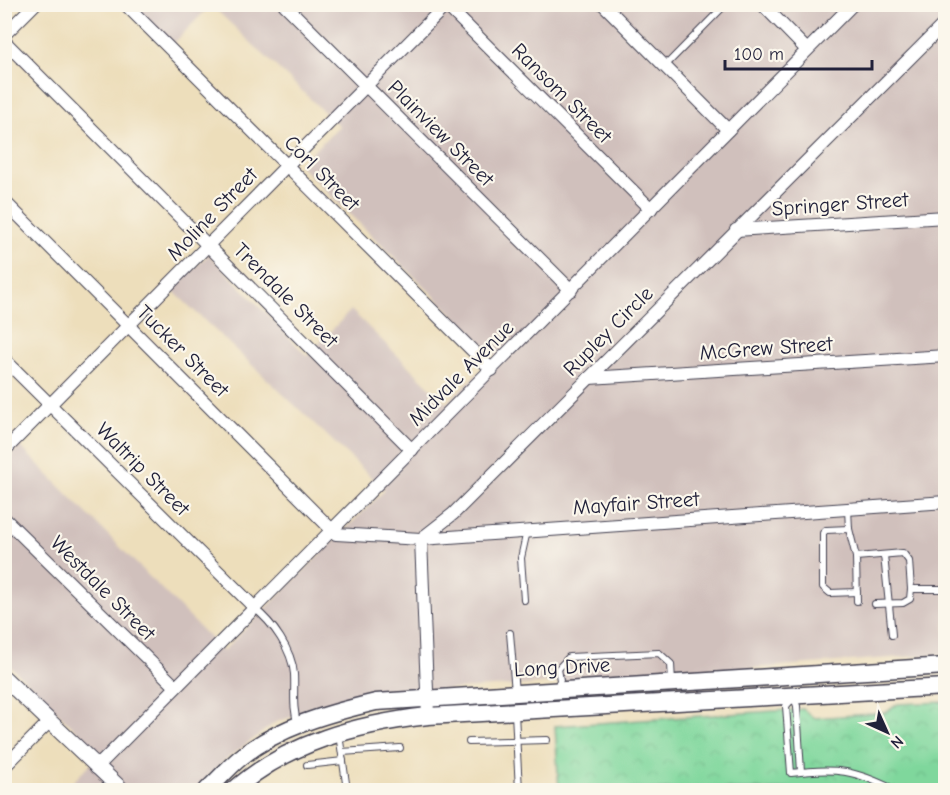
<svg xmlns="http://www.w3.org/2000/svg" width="950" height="795" viewBox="0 0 950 795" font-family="'Comic Neue',sans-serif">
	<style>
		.industrial { fill: #d0c0bc }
		.park { fill: url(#park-crowns); stroke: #507c6c; stroke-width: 1.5 }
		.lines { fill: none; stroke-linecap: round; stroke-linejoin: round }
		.service-casing { stroke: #403e4e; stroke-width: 8 }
		.minor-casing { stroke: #403e4e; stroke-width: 14 }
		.tertiary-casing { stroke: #403e4e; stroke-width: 17 }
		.secondary-casing { stroke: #403e4e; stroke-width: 19 }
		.service { stroke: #fff; stroke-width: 6 }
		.minor { stroke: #fff; stroke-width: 12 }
		.tertiary { stroke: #fff; stroke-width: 15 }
		.secondary { stroke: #fff; stroke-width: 16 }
		.labels { text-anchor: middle; stroke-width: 4.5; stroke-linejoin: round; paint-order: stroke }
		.street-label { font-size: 21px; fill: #22223b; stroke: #fbf7ec }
	</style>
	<defs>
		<pattern id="park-crowns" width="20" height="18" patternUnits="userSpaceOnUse" patternTransform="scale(1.5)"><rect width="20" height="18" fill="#7fd79c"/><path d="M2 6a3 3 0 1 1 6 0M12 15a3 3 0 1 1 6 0" fill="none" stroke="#6db887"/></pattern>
	</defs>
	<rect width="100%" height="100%" fill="#fbf7ec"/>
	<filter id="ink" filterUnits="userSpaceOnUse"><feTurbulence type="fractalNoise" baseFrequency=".0167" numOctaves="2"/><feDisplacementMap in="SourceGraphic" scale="12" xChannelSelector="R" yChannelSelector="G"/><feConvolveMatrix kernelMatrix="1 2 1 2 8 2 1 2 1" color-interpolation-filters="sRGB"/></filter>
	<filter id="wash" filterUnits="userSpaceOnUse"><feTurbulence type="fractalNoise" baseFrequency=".008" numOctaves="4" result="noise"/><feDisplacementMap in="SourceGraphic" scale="24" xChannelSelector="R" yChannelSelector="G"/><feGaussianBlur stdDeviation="1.35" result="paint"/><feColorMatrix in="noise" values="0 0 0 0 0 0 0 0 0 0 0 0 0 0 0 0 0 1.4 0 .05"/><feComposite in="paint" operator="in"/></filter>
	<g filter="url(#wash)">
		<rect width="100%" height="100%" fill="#eddebb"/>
		<polygon class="industrial" points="133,5 945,5 945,654 512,686 366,694 276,722 224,761 195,790 65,790 100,754 5,661 4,462 20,446 223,651 385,490 172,290 209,254 307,356 351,310 446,403 496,356 299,165 339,126 211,5 172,45"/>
		<polygon class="park" points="945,702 945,790 559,790 555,726 803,709 814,718 885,713 898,704"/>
	</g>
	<g filter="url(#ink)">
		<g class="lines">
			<g class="service-casing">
				<g id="service">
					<polyline points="665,66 726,4"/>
					<polyline points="848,509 849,529 856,557"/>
					<polyline points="849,529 826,530 823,533 823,587 830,593 857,592"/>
					<polyline points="884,555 892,635"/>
					<polyline points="524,600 521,558 527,531"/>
					<polyline points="857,601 856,557 903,553 909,561 911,589 946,589"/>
					<polyline points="875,604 903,603 910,599 911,589"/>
					<path d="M254 608C273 623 292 650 294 674 295 692 292 707 298 725"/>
					<polyline points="510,633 515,692"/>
					<polyline points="556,690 560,680 558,669 569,657 659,653 671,664 672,682"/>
					<polyline points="515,713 519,790"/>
					<polyline points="339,734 347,790"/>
					<polyline points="469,742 547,740"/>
					<polyline points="342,752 400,748"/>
					<polyline points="307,765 343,761"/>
					<path d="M801 772 797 706 794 697 786 706 791 773C836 767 854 770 895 790"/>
				</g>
			</g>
			<g class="minor-casing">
				<g id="minor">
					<polyline points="125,4 492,370"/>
					<polyline points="284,4 571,290"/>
					<polyline points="445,4 651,209"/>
					<polyline points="603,4 728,130"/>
					<polyline points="762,4 807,50"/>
					<polyline points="4,35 35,4"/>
					<polyline points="4,41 412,450"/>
					<polyline points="4,201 336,534 421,539 946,502"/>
					<polyline points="736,230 946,217"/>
					<polyline points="4,359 254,607"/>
					<polyline points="589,378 946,356"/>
					<polyline points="4,451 447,4"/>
					<polyline points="4,518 175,686"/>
					<polyline points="428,716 421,539 453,514 946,22"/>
					<polyline points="4,767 49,722"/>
					<polyline points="96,768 853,4"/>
				</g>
			</g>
			<g class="tertiary-casing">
				<polyline id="tertiary" points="4,678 122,790"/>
			</g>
			<g class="secondary-casing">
				<g id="secondary">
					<path d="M207 790C218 780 228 768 240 758 278 727 329 713 376 702L946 666"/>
					<path d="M234 790C288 742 358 724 428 716L946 687"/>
				</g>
			</g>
			<use href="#service" class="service"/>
			<use href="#minor" class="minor"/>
			<use href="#tertiary" class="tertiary"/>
			<use href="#secondary" class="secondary"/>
		</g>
	</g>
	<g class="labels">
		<g class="street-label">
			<text transform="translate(562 93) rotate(45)" y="7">Ransom Street</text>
			<text transform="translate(441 133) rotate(45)" y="7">Plainview Street</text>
			<text transform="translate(322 173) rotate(45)" y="7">Corl Street</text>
			<text transform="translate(840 204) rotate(-4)" y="7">Springer Street</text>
			<text transform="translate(212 214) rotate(-46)" y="7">Moline Street</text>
			<text transform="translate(286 295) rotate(45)" y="7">Trendale Street</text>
			<text transform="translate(608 331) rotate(-45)" y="7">Rupley Circle</text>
			<text transform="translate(766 348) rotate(-4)" y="7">McGrew Street</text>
			<text transform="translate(183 351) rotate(45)" y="7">Tucker Street</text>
			<text transform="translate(461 373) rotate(-45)" y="7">Midvale Avenue</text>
			<text transform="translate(143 469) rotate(45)" y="7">Waltrip Street</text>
			<text transform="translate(636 503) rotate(-4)" y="7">Mayfair Street</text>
			<text transform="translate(103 588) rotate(45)" y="7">Westdale Street</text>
			<text transform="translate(562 667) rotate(-3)" y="7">Long Drive</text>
		</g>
	</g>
	<rect width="950" height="795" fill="none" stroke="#fbf7ec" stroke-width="24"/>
	<g transform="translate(887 732) rotate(135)" stroke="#fbf7ec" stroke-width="4.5" paint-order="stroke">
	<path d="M0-4.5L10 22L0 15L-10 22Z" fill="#22223b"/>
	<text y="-9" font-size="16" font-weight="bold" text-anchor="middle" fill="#22223b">N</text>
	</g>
	<path d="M725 60v9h147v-9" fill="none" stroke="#22223b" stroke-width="3"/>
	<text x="734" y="60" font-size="18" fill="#22223b" stroke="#fbf7ec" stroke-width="4.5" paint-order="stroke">100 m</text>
</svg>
